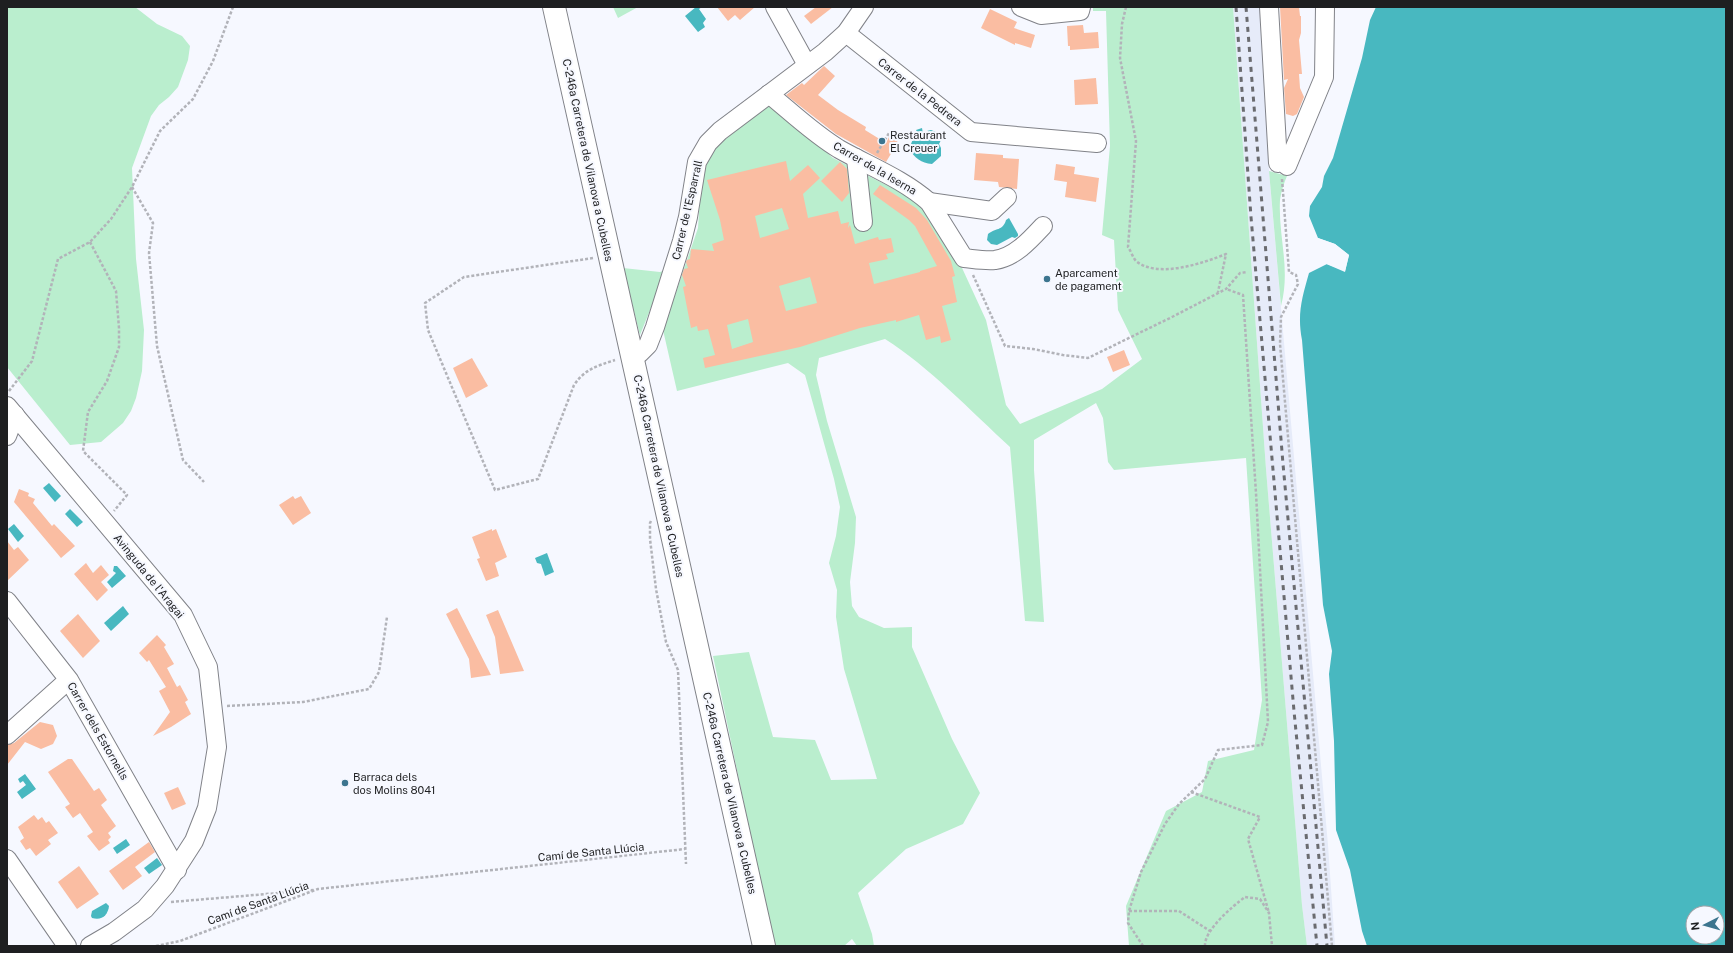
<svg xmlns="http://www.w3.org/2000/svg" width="1733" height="953" viewBox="0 0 1733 953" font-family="'Public Sans',sans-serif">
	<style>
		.built { fill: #e6ebf9 }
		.green { fill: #baeece }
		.water { fill: #48b8c0; fill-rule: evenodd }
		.pier { fill: #f6f8ff }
		.building { fill: #fabda2; fill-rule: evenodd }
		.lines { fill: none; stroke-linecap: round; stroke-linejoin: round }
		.minor-casing { stroke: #808288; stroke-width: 20 }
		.major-casing { stroke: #808288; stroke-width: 24 }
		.path { stroke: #b2b3b9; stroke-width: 2.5; stroke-dasharray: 3 2; stroke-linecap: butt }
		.minor { stroke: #fff; stroke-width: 18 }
		.major { stroke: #fff; stroke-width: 22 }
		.rail { stroke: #6a6b6f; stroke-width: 3; stroke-dasharray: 5 5; stroke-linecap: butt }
		.poi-dot { fill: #3c758f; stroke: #f6f8ff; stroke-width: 1.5 }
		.labels { text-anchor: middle; stroke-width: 4; stroke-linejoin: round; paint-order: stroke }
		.street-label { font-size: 11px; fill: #1e1f21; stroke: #f6f8ff }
		.poi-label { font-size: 11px; fill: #1e1f21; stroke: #f6f8ff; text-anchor: start }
	</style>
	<rect width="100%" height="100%" fill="#f6f8ff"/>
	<polygon class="built" points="1233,7 1260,7 1269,171 1328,845 1335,946 1307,946 1302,905 1266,469"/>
	<g class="green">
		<polygon points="7,7 135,7 157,24 182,36 190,46 188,60 178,87 169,97 159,105 151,116 132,168 136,259 144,330 142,371 136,398 131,411 123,423 101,442 70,445 7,367"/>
		<polygon points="613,7 638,7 618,18"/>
		<path d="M1093 7H1233L1266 469 1302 905 1307 946H1129L1126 906 1166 811 1202 792 1208 761 1254 750 1262 700 1246 458 1114 470 1108 462 1103 418 1096 403 1034 440V470L1044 622 1025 621 1010 447C972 412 928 366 885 339L819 358 816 375 827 421 856 517 855 543 850 582 852 606 859 617 884 628 912 627V647L952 739 980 793 963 824 906 849 858 893 872 934 874 946H857L852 939 844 946H774L713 656 749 652 773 737 815 740 831 780 877 779 844 669 836 617 837 590 829 563 836 536 840 507 834 479 805 375 788 363 677 391 663 330 698 228 702 164 709 152 771 103 833 158 924 204 957 257 986 320 1006 405 1020 424 1102 389 1142 359 1118 310 1114 240 1102 235 1110 146 1106 11H1093Z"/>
		<path d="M1269 171 1287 176C1284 183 1281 192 1280 200 1278 237 1291 268 1281 306Z"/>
		<polygon points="623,268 660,272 666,270 640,335"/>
	</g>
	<g class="water">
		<polygon points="696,7 702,7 699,9 706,19 703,23 705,27 698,32 685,16"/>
		<path d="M1376 7H1726V946H1367L1362 931 1350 870 1336 830 1334 741 1329 674 1332 651 1323 605 1302 340C1297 314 1302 298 1309 273L1327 264 1345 271 1349 255 1335 244 1318 238 1309 216 1310 206 1322 187 1324 176 1333 158 1362 58 1370 20ZM1693 913H1717V937H1693Z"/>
		<path d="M922 128 923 134 927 135V131L931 130 936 132 942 138 939 144 941 148V156L932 164C921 163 915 158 909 149L913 139 919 135 916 130Z"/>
		<path d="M1009 218 1018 234V236L1015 238 1012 237 997 245 991 244 987 240 988 234C995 228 1003 231 1006 220Z"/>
		<polygon points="49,483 61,496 55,502 43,488"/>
		<polygon points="70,509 83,522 77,527 65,514"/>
		<polygon points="14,524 24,536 18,542 8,529"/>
		<polygon points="547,553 554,572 545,576 541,564 537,563 535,558"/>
		<polygon points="114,566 117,566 126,576 112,588 107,582 116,573 113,571"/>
		<polygon points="123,606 129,614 111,631 104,623"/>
		<polygon points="25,774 36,789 22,799 17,792 26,785 23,781 20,783 18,779"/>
		<polygon points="126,839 130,845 117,854 113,848"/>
		<polygon points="157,858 162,865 149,874 144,868"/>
		<path d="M106 903 109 906C108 915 102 921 92 918L91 916 92 911Z"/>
	</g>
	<polygon class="pier" points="1318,238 1335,244 1349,255 1345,272 1324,263 1327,262 1344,269 1347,256 1334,246 1317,239"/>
	<g class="building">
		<polygon points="717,7 755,7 740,20 735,15 728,21"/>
		<polygon points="816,7 833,7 811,24 804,16"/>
		<polygon points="1280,7 1299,7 1300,16 1301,16 1301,33 1299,40 1302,74 1299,74 1300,88 1304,97 1297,114 1293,116 1286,114 1284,88 1288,79 1284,80"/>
		<polygon points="990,9 1017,22 1014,28 1035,35 1031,48 1015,43 1015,45 981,28"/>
		<polygon points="1083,25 1084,33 1098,32 1099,48 1070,50 1070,46 1068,46 1067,26"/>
		<polygon points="824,66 835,76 818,95 838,110 866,127 865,130 886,143 889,137 898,142 886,162 836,134 786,95 802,83 804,85"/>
		<polygon points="1096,78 1098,104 1075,105 1074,80"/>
		<polygon points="976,153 1003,155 1003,158 1019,159 1017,189 999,187 998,182 974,180"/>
		<path d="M786 161 790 181 808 165 820 178 803 194 808 218 838 211 841 224 849 222 848 228 850 225 855 244 878 237 879 240 891 238 894 252 886 254 888 259 869 263 874 284 920 272V271L937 266 915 226 909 220 873 194 880 185 916 208 927 220 951 261 955 276 952 277 957 302 942 306 951 340 941 343 940 336 926 340 919 315 896 322V320L860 328 800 347 705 368 703 358 715 355 708 329 698 331 697 326 691 328 683 287 686 286 682 275 684 269 688 268 686 262 687 260 690 259 691 249 714 251 712 244 724 240 720 220 707 180ZM782 208 789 229 760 238 755 216ZM810 277 817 303 786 311 779 286ZM748 319 753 342 732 349 727 325Z"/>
		<polygon points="840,162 847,169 849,193 842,202 821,181"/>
		<polygon points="1056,164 1075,167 1074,174 1099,178 1096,202 1065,197 1067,182 1054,180"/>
		<polygon points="1124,350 1130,365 1113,372 1107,357"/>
		<polygon points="472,358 488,386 466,398 453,368"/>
		<polygon points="19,489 29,493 28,496 35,499 33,503 52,526 54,524 75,546 61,558 14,502"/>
		<polygon points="293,496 295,499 301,496 311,513 293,525 279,505"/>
		<polygon points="492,529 492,531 496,529 507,557 495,563 499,576 486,581 477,559 480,558 472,537"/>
		<polygon points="7,541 14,550 18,547 29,560 7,581"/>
		<polygon points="86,563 93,573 101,565 109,575 101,582 108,590 97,601 74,574"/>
		<polygon points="457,608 491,675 471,678 469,659 446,614"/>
		<polygon points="498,610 524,671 500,674 495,637 486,615"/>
		<polygon points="78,614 100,641 83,658 60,631"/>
		<polygon points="157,635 166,645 164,647 174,664 167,668 177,687 180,685 188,700 185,702 191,714 171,727 153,736 170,712 159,691 166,687 149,660 147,662 139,653"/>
		<polygon points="40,722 53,725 57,736 53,744 41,749 25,742 7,765 7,745 14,743"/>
		<polygon points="68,759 72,759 94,791 99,788 107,800 101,805 116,826 108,833 111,837 108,840 110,843 99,851 87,836 93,832 80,813 73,818 65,807 70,804 48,772"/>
		<polygon points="178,787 186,804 172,810 164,793"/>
		<polygon points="34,815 38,820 42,817 46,823 49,821 58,833 48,840 51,844 36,856 30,848 26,850 20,841 24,838 18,827"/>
		<polygon points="149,842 155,852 135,867 142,876 123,890 109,871"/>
		<polygon points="79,866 99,894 77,909 58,882"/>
	</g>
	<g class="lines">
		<g class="minor-casing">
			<g id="minor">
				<polyline points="775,7 807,65"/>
				<polyline points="1021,7 1041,15 1080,11 1081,7"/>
				<polyline points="1269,7 1278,163"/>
				<polyline points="846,33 971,132 1097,143"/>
				<path d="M769 94C791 112 814 134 839 149 869 166 903 179 929 202L964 258C974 259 985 261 995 260 1015 257 1030 240 1043 226"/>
				<polyline points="856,158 863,222"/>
				<polyline points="1287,166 1324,77 1325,7"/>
				<polyline points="929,202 992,211 1007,197"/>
				<polyline points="633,357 640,353 648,345 655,327 682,241 688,217 697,162 708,143 720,131 825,52 846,33 864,7"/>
				<polyline points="7,406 183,615 208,667 217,747 207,808 194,841 165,886 145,909 114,932 90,946"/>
				<polyline points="7,436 15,415"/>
				<polyline points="7,601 69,680 177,870"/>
				<polyline points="7,735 65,683"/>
				<polyline points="7,859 67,946"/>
			</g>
		</g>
		<g class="major-casing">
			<polyline id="major" points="554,7 764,946"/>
		</g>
		<g class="path">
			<path d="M1126 7 1122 24 1120 58 1136 141 1128 247C1131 251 1133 258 1136 261 1158 279 1203 263 1226 254L1218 292"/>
			<polyline points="877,153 889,133"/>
			<polyline points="1282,179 1289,272 1296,275 1298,284 1281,317 1280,344 1332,946"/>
			<polyline points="132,187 153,223 149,253 157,346 183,460 204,482"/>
			<polyline points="90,242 116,291 119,328 119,347 107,381 88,412 83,451 127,495 114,511"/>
			<path d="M593 258 464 277 425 303 428 330 495 490 538 479 574 385C585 369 597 366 615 360"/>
			<polyline points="973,275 1005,346 1033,349 1063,355 1088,358 1172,317 1226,289 1240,273 1247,272"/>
			<polyline points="9,391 32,361 58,259 90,242 111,219 132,187 160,131 193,99 213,61 233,7"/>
			<polyline points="651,521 650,523 650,539 656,589 666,642 678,670 686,864"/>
			<polyline points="227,706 303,702 369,689 379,672 387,617"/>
			<polyline points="1191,792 1260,817 1248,839 1269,913"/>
			<polyline points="171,902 314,890"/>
			<polyline points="1129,911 1179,911 1210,931"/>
			<polyline points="156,946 180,941 318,889 685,849"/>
			<polyline points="1143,946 1128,923 1129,911 1141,872 1165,824 1179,804 1205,779 1218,750 1262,745 1268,722 1256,493 1243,295 1226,289"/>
			<path d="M1205 946C1204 930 1233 906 1245 897L1260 899 1269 913 1272 946"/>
		</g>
		<use href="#minor" class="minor"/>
		<use href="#major" class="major"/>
		<g class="rail">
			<polyline points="1236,7 1251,217 1294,711 1317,946"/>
			<polyline points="1246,7 1283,464 1327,946"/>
		</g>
	</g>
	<g class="poi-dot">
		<circle cx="882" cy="141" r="4"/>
		<circle cx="1047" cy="279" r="4"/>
		<circle cx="345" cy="783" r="4"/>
	</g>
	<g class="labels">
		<g class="street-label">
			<text transform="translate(920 92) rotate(38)" y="4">Carrer de la Pedrera</text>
			<text transform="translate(588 160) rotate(78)" y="4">C-246a Carretera de Vilanova a Cubelles</text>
			<text transform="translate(875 168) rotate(30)" y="4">Carrer de la Iserna</text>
			<text transform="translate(687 210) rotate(-77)" y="4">Carrer de l'Esparrall</text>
			<text transform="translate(659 476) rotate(78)" y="4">C-246a Carretera de Vilanova a Cubelles</text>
			<text transform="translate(149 576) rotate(51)" y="4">Avinguda de l'Aragai</text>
			<text transform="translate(98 731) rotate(60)" y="4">Carrer dels Estornells</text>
			<text transform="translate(730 793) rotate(77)" y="4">C-246a Carretera de Vilanova a Cubelles</text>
			<text transform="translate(591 852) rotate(-6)" y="4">Camí de Santa Llúcia</text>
			<text transform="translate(258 903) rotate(-20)" y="4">Camí de Santa Llúcia</text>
		</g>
		<g class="poi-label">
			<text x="890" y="139">Restaurant<tspan x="890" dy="13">El Creuer</tspan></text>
			<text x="1055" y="277">Aparcament<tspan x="1055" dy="13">de pagament</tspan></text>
			<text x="353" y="781">Barraca dels<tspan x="353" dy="13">dos Molins 8041</tspan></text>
		</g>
	</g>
	<rect width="1733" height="953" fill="none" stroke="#1e1f21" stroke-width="16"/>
	<g transform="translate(1705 925) rotate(264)"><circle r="19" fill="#f6f8ff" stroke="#a0a1a6"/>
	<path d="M0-3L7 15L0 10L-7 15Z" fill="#3c758f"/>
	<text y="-6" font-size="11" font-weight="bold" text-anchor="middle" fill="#1e1f21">N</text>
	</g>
</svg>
